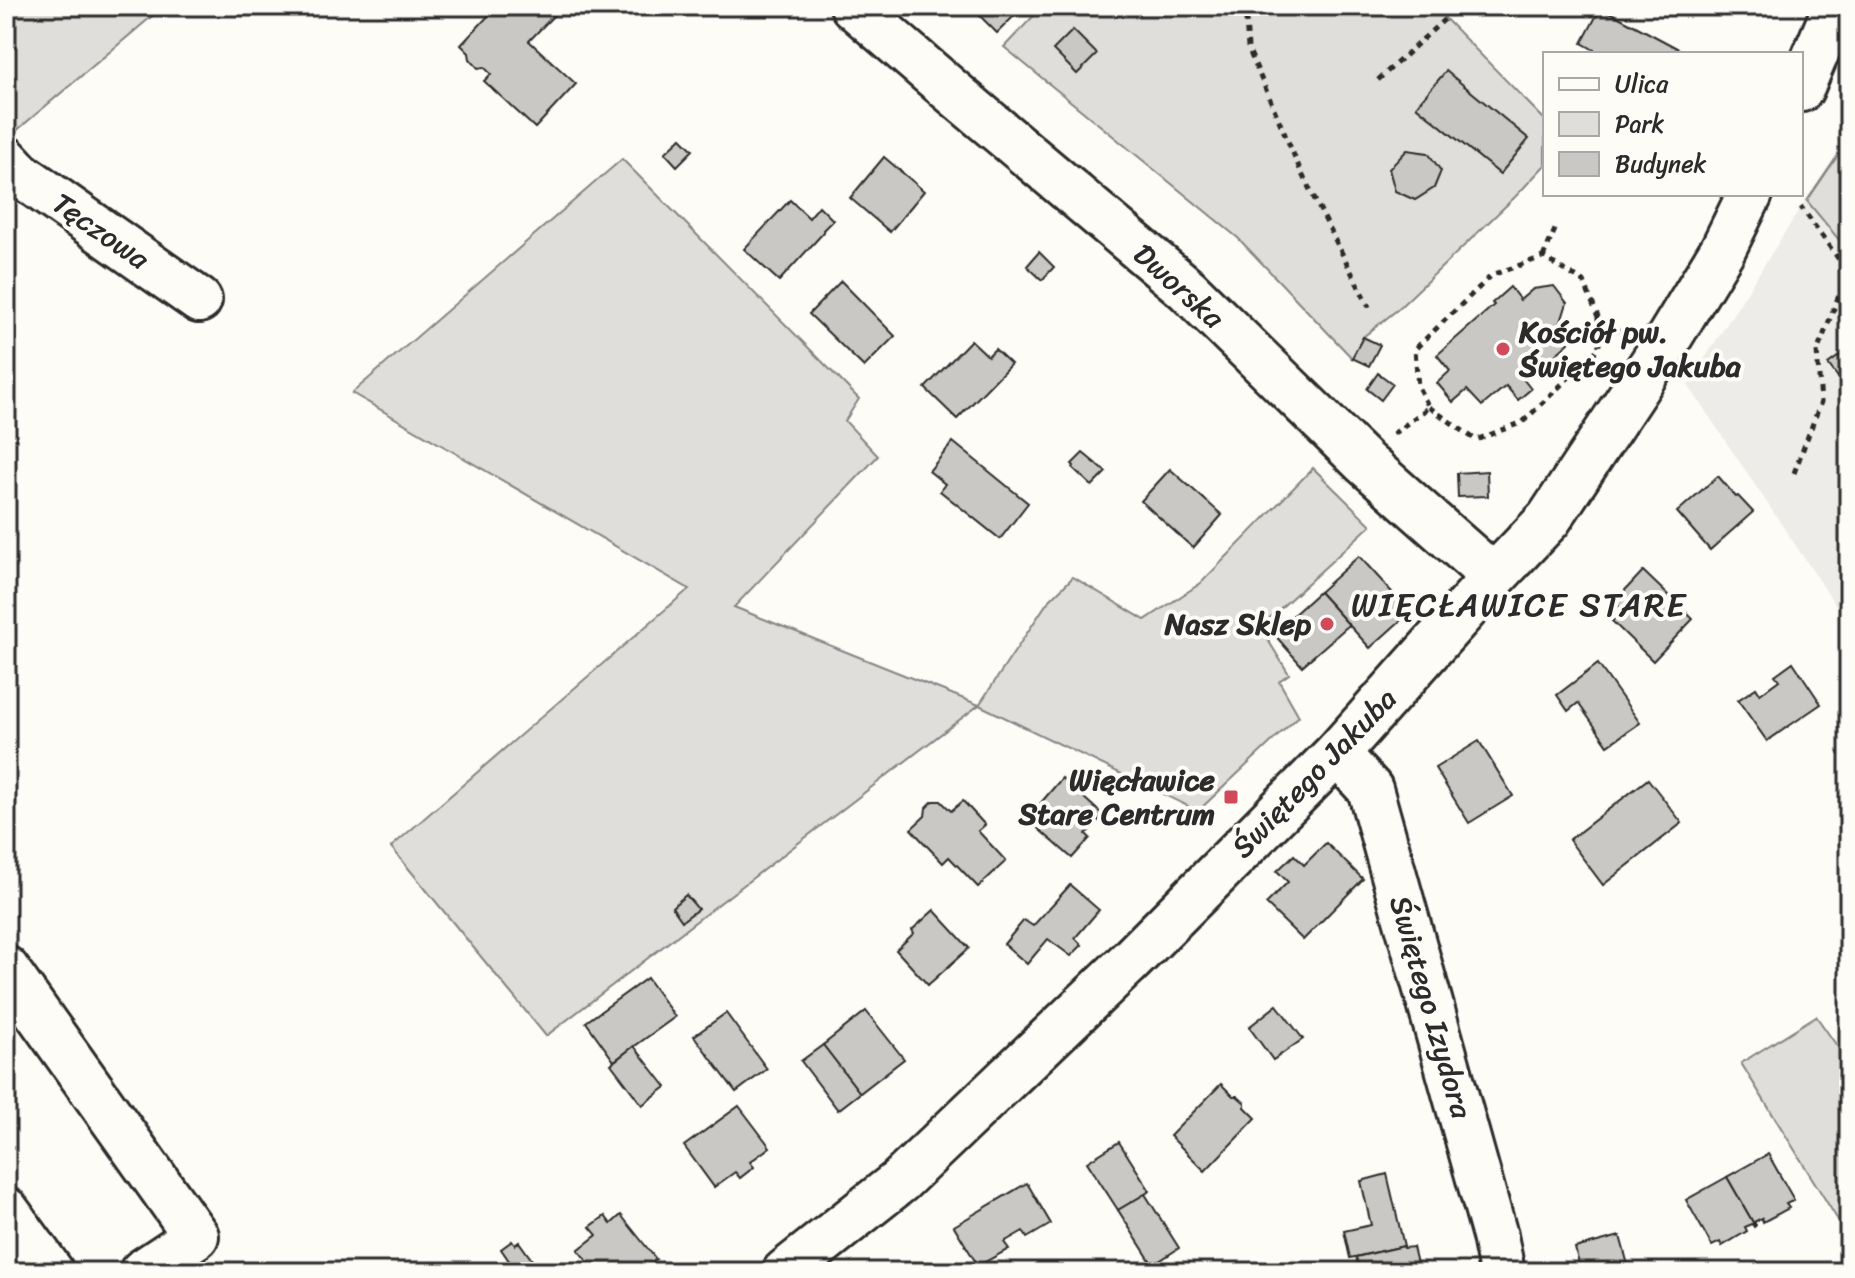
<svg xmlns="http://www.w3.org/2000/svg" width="1855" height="1278" viewBox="0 0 1855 1278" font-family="Sriracha,sans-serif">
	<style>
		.built { fill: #edece8 }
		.green { fill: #dfdeda; stroke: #858482; stroke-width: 2 }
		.building { fill: #c9c8c4; stroke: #2b2b2b; stroke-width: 2 }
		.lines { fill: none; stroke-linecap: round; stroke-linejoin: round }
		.minor-casing { stroke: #2b2b2b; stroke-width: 50 }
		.path { stroke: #2b2b2b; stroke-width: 5; stroke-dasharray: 6 6; stroke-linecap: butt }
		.minor { stroke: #fdfcf7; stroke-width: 44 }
		.poi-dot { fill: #d1495b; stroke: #fdfcf7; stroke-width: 3 }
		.labels { text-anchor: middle; stroke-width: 8; stroke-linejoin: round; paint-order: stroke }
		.street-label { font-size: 30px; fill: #2b2b2b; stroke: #fdfcf7 }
		.poi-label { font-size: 30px; font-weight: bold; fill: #2b2b2b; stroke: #fdfcf7; text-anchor: end }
		.quarter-label { font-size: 34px; letter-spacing: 2px; fill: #2b2b2b; stroke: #fdfcf7 }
	</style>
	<rect width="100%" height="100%" fill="#fdfcf7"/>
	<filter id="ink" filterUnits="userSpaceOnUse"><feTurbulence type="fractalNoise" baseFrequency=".0125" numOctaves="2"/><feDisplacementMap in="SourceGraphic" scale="16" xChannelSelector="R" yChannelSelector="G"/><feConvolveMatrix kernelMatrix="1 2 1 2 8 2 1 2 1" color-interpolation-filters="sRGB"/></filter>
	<g filter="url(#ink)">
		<polygon class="built" points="1849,137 1849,625 1688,385 1801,207"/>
		<g class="green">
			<polygon points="6,6 164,6 16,131 6,120"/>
			<polygon points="1043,6 1433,6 1545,120 1545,165 1515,197 1397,310 1363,337 1352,358 1238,238 1004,47"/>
			<polygon points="1849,139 1849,252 1807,201"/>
			<polygon points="622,159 859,399 845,421 878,456 734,607 979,705 1047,603 1073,577 1145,620 1201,583 1313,468 1371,525 1260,627 1289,674 1279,681 1299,716 1198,811 979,705 546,1036 391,847 689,589 352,393"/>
			<polygon points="1816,1016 1842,1053 1849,1049 1849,1238 1741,1063"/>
		</g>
		<g class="building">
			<polygon points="493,6 551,6 555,12 553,14 554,15 529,41 576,84 535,128 484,81 491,74 484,67 478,68 470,59 469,53 461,45 490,14 489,13 493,9"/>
			<polygon points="970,6 1024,6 997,33"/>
			<polygon points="1600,9 1615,15 1688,54 1594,54 1596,51 1582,43"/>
			<polygon points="1073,30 1097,54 1077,74 1053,50"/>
			<polygon points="1446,71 1529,139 1500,174 1416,106"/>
			<polygon points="681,138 693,150 677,166 665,153"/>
			<polygon points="1407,150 1428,153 1441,171 1434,188 1415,200 1395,191 1389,169"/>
			<polygon points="884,157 924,191 890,232 850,198"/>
			<polygon points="790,200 809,218 819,206 833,220 823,230 824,232 779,281 744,249"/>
			<polygon points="1039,252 1054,267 1042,280 1027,266"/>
			<polygon points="841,281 895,336 864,367 809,314"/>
			<polygon points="1554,286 1567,303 1561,322 1555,326 1569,343 1545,364 1539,357 1520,375 1531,389 1518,400 1506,386 1482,406 1467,390 1453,402 1437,383 1450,371 1437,355 1494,305 1492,303 1510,287 1520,300 1533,289"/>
			<polygon points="1363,337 1380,345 1369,366 1352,358"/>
			<polygon points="971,340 988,356 995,349 1011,364 957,419 925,388"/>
			<polygon points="1849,349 1849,392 1828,364"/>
			<polygon points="1378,373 1393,384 1381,400 1367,389"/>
			<polygon points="953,442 1028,503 1000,539 940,491 945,484 929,471"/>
			<polygon points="1083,453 1106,472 1092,486 1073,468 1074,466 1072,464"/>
			<polygon points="1170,469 1222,515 1193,548 1141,501"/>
			<polygon points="1487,471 1488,496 1458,497 1457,473"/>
			<polygon points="1718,476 1736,497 1738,496 1753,512 1710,550 1677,512"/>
			<polygon points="1359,556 1410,612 1370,648 1319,592"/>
			<polygon points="1643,571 1693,619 1653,661 1612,621 1623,610 1614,602"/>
			<polygon points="1319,592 1349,625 1302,666 1273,633"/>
			<polygon points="1793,662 1821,704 1767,741 1738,700 1756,688 1760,694 1779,680 1775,675"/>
			<polygon points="1598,664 1640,723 1608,745 1578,703 1568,711 1557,695"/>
			<polygon points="1479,741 1513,796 1469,823 1435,768"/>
			<polygon points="1062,778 1103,815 1086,834 1090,838 1072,858 1027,819"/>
			<polygon points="1648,779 1682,823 1603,885 1569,840"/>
			<polygon points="933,801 941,801 951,811 963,801 985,825 978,831 1006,861 978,887 949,857 943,863 911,829 925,816 926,808"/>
			<polygon points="1326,843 1363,879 1303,940 1266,904 1288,882 1277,871 1294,855 1304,865"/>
			<polygon points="1070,885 1099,910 1075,938 1082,945 1071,956 1048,939 1027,964 1004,944 1024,920 1033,926"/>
			<polygon points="686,895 698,909 682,921 672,907"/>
			<polygon points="934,910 969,948 928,985 896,950 914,933 912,930"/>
			<polygon points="647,978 675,1017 614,1061 586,1022"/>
			<polygon points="1277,1005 1303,1039 1273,1060 1249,1027"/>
			<polygon points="866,1011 904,1059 860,1093 823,1045"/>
			<polygon points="726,1013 767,1069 736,1092 694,1036"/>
			<polygon points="823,1045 860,1093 838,1110 801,1061"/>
			<polygon points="634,1046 666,1087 642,1105 611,1064"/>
			<polygon points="1221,1084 1233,1096 1237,1096 1245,1103 1245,1107 1256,1118 1205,1171 1170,1136"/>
			<polygon points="739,1106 770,1147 750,1162 754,1167 740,1178 735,1172 714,1187 684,1146"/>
			<polygon points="1119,1142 1150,1191 1118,1210 1087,1162"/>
			<polygon points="1768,1154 1794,1200 1786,1204 1789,1208 1763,1222 1762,1218 1754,1222 1756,1225 1755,1226 1727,1177"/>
			<polygon points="1387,1174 1404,1246 1350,1258 1344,1231 1371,1225 1361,1181"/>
			<polygon points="1727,1177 1755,1226 1754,1227 1752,1224 1745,1227 1747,1231 1722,1246 1720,1242 1712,1246 1686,1200"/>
			<polygon points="1027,1183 1051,1224 1027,1238 1023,1231 1004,1242 1009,1249 978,1266 954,1226"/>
			<polygon points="1145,1194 1179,1248 1153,1265 1118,1210"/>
			<polygon points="621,1215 656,1259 640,1272 596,1272 578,1250 597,1235 590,1227 605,1216 611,1224"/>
			<polygon points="1620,1236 1630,1272 1581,1272 1575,1248"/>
			<polygon points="512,1241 515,1245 519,1242 532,1260 516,1271 501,1249"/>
			<polygon points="1404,1246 1404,1248 1413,1247 1419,1272 1360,1272 1356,1257"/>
		</g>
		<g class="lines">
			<g class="minor-casing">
				<g id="minor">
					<polyline points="853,6 948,88 1187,289 1365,463 1494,577"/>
					<polyline points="1801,89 1836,6"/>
					<polyline points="6,159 20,174 199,300"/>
					<polyline points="1337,753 1370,789 1495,1236 1502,1272"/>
					<polyline points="6,969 196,1236 142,1272"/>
					<polyline points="6,1210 51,1272"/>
					<polyline points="785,1272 900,1181 1130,961 1337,753 1494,577 1549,519 1669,338 1723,249 1750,194"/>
				</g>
			</g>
			<g class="path">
				<polyline points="1245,6 1248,48 1302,174 1369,307"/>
				<polyline points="1321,6 1372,8"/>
				<polyline points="1378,80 1459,6"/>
				<polyline points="1543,257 1557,225"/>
				<polyline points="1429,407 1476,440 1523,422 1599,348 1598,318"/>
				<polyline points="1393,434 1429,407 1418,387 1415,349 1492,275 1543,257 1584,282 1598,317 1625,336"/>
				<polyline points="1794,473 1821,402 1817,352 1848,272 1801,207"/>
			</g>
			<use href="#minor" class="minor"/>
		</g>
	</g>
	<g class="poi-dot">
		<circle cx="1503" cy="349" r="8"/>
		<circle cx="1327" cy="624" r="8"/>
		<rect x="1223" y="789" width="16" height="16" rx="4"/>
	</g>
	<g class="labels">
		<g class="street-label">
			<text transform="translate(101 231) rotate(35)" y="10">Tęczowa</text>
			<text transform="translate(1179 286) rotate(42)" y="10">Dworska</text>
			<text transform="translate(1314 773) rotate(-46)" y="10">Świętego Jakuba</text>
			<text transform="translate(1431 1007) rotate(74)" y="10">Świętego Izydora</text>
		</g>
		<g class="poi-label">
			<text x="1519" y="342" text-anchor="start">Kościół pw.<tspan x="1519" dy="34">Świętego Jakuba</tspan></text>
			<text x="1311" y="634">Nasz Sklep</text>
			<text x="1215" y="790">Więcławice<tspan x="1215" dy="34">Stare Centrum</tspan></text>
		</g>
		<g class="quarter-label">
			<text x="1519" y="616">WIĘCŁAWICE STARE</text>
		</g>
	</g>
	<rect width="1855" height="1278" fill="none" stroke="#fdfcf7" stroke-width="32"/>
	<rect x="16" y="16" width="1823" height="1246" fill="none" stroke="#2b2b2b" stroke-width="3" filter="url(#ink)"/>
	<rect x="1543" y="52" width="260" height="144" fill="#fdfcf7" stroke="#a9a8a5" stroke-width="2"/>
	<rect x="1559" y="78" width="40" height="12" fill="#fdfcf7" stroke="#a9a8a5" stroke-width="2"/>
	<text x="1615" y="92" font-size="24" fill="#2b2b2b">Ulica</text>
	<rect x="1559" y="112" width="40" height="24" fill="#dfdeda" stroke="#a9a8a5" stroke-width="2"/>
	<text x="1615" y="132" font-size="24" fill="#2b2b2b">Park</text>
	<rect x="1559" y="152" width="40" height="24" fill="#c9c8c4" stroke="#a9a8a5" stroke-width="2"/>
	<text x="1615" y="172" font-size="24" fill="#2b2b2b">Budynek</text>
</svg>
